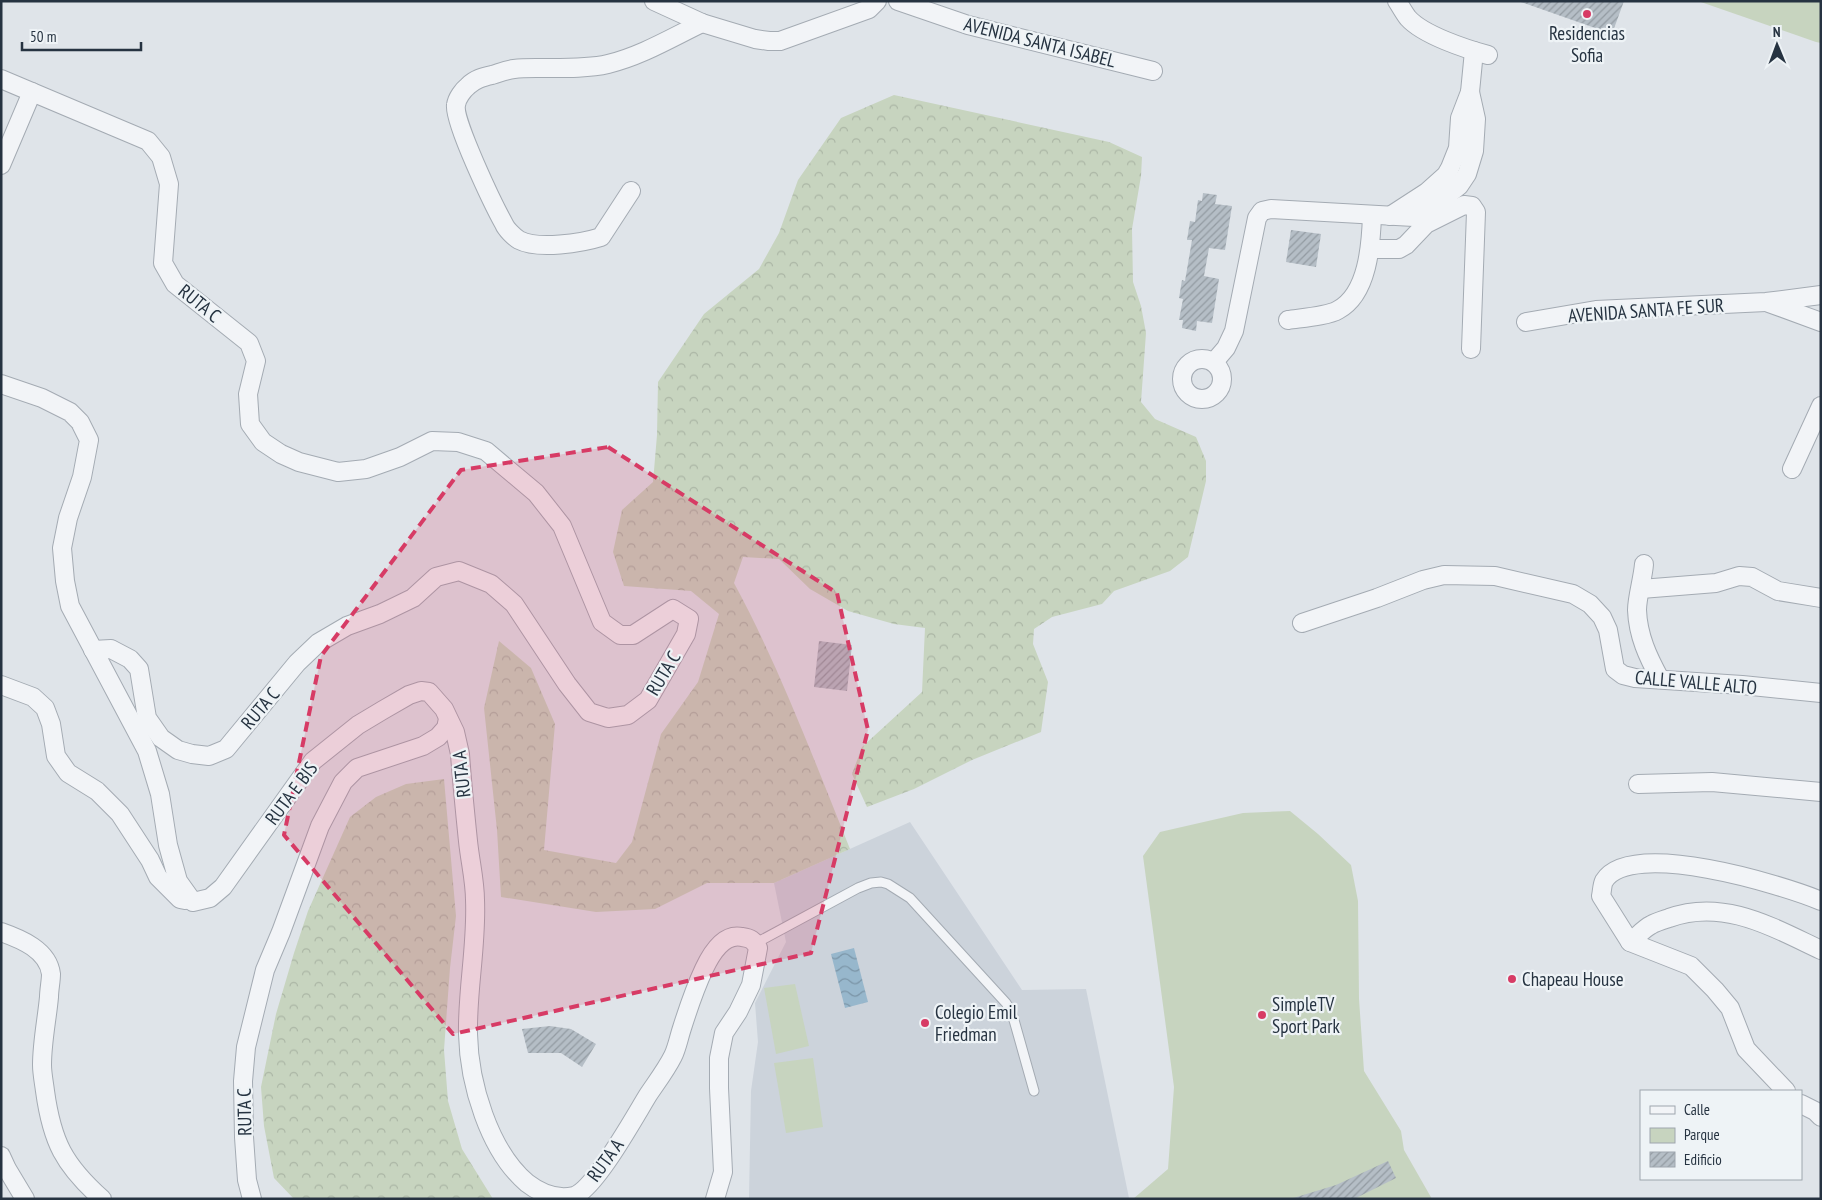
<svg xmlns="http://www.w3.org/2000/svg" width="1822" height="1200" viewBox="0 0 1822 1200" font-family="'PT Sans Narrow',sans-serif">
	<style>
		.built { fill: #ccd3db }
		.forest { fill: url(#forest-crowns) }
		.park { fill: #c7d4bf }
		.water { fill: url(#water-waves) }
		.building { fill: url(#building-hatch) }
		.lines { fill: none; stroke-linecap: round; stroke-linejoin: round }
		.lane-casing { stroke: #a4abb3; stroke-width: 11 }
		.street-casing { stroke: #a4abb3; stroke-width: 20 }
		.lane { stroke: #f2f4f7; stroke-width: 9 }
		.street { stroke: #f2f4f7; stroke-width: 18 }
		.marked { fill: #d73b65; fill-opacity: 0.2; stroke: #d73b65; stroke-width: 4; stroke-dasharray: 10 6; stroke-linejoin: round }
		.poi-dot { fill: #d73b65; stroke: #eef3f6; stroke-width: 2 }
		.labels { text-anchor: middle; stroke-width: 4.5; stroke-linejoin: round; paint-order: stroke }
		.poi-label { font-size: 19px; fill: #263341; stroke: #eef3f6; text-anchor: start }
		.street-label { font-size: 19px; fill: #263341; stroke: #eef3f6 }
	</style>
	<defs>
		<pattern id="forest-crowns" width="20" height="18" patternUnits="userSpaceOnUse" patternTransform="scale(1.25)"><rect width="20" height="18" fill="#c7d4bf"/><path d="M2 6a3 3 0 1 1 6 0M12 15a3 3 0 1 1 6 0" fill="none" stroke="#abb6a5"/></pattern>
		<pattern id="water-waves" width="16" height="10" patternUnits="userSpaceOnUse" patternTransform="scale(1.25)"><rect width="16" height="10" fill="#97b7cc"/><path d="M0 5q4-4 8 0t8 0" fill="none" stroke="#7b95a7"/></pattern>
		<pattern id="building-hatch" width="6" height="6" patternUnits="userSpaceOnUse" patternTransform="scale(1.25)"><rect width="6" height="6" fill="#b5bec6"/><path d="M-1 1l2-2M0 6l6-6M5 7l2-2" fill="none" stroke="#939ba2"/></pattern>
	</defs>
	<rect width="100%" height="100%" fill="#dfe4e9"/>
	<polygon class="built" points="910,822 1022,990 1086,989 1129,1198 749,1199 751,1091 758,1042 755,1003 786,942 774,883"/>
	<g class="forest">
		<path d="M894 95 1109 142 1142 157 1141 176 1132 229 1133 282 1141 306 1146 333 1141 402 1155 419 1196 437 1206 461V481L1188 557 1170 571 1114 591 1102 604 1052 617 1034 629 1033 644 1048 682 1041 732 972 760 914 789 867 807 852 774 862 747 922 692 925 628 894 624 848 611 810 589 779 559 743 557 734 583C780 668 814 760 850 849L774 883H707L655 909 596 912 501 897 497 830 484 708 499 641 531 668 555 724 544 850 616 863 632 842 661 734 698 682 719 614 691 591 624 586 613 552 622 510 653 482 657 435 658 382 704 314 759 269 779 233 798 180 841 118Z"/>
		<polygon points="444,779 456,916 450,968 444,1050 448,1101 462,1149 493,1199 294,1199 274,1178 264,1126 261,1087 276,1014 294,953 308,911 350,817 376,797 406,784"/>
	</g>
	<g class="park">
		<polygon points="1698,1 1821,1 1821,43 1816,42"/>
		<polygon points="1290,811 1318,834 1351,865 1358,901 1359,999 1364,1071 1401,1131 1404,1150 1432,1199 1133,1199 1168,1169 1174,1087 1143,856 1160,832 1243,813"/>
		<polygon points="795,984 809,1046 776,1054 764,988"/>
		<polygon points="813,1058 823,1127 786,1133 774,1063"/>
	</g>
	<polygon class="water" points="854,948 868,1002 845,1008 831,954"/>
	<g class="building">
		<polygon points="1518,1 1624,1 1612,34"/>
		<polygon points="1203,193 1217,195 1215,204 1232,206 1225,250 1209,248 1204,276 1219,279 1212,323 1197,321 1196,331 1182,328 1183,320 1179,320 1183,299 1179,298 1182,280 1185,281 1192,240 1187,240 1190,221 1195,222 1198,200 1202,201"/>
		<polygon points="1291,230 1321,234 1316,267 1286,262"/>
		<polygon points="819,641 852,645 847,691 814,687"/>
		<polygon points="550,1026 571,1029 596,1044 582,1067 561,1053 528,1053 522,1029"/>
		<polygon points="1388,1161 1396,1178 1354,1199 1290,1199 1336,1185"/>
	</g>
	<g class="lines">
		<g class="lane-casing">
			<polyline id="lane" points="756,943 858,888 871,883 881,882 888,884 910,898 1006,1003 1012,1013 1034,1091"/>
		</g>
		<g class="street-casing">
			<g id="street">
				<polyline points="654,1 702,23 755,39 769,41 780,41 869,9 877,1"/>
				<polyline points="898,1 968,25 1153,71"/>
				<path d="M1397 1C1401 7 1404 13 1408 18 1423 35 1466 49 1488 55"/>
				<polyline points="1,79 148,141 161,157 169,184 163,263 175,284 249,343 256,361 248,394 250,424 263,442 281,454 299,462 338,472 366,469 400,457 432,441 458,442 486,451 536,493 562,526 602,622 620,635 633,635 673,609 689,619 686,634 648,700 628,715 608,718 589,712 567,684 514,604 491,584 459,571 436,577 413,598 380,614 347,626 318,643 297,663 226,749 209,756 192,754 178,750 161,738 147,718 139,669 130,659 111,649 93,650"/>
				<polyline points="1,165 32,92"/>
				<path d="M631 191 601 237C582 243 538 250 519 240 514 237 506 229 504 224 494 206 453 121 456 105 457 98 463 90 468 86 475 79 483 77 492 75 499 73 506 70 514 69 521 68 529 68 536 68 559 68 587 69 608 64 641 56 671 38 702 23"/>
				<polyline points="1390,216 1427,192 1446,175 1450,168 1458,148 1460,118 1470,92 1474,51"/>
				<polyline points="1371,249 1399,249 1406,245 1426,224 1464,205 1472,206 1476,212 1471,349"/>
				<polyline points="1769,303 1821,322"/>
				<path d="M1288 320C1301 318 1328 316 1338 310 1368 294 1371 245 1372 215"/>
				<polyline points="1526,322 1596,310 1766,302 1821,295"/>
				<circle cx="1202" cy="379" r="20"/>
				<polyline points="1214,362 1226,348 1234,331 1257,218 1262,211 1271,209 1414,217 1435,205 1459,186 1467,174 1474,151 1476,119 1470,92"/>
				<path d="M1 384 42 398 70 412 80 422 89 440 82 477 68 518 62 548 65 581 70 606 147 751 160 794 168 845 178 881 193 902 210 898 223 887 313 761 358 725 383 710 409 695 421 691 429 692 444 709 455 732 460 754C462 783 465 812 468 841 470 861 475 881 475 900 477 945 467 990 468 1034 469 1083 489 1151 527 1183 540 1193 557 1200 574 1196 595 1189 635 1116 648 1095 656 1083 666 1070 673 1056 677 1048 679 1037 682 1028 688 1009 695 988 704 969 711 954 724 933 742 937 750 938 754 940 758 948L751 985 738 1012 724 1033 719 1058V1088L723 1172 715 1199"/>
				<polyline points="1792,469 1821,406"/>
				<path d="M1644 564C1643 578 1637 597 1637 610 1638 636 1648 657 1660 679"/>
				<polyline points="1641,589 1716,583 1739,576 1752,577 1778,591 1821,598"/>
				<polyline points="1302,623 1377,598 1423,580 1444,575 1495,576 1573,594 1590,604 1602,617 1608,630 1615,669 1623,675 1635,678 1742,685 1821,693"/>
				<polyline points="1,685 33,697 45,708 51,724 56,756 68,773 97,791 120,814 150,860 158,877 180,899 185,900"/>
				<polyline points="1638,784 1712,782 1821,792"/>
				<path d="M1 932C21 939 48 950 51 974 51 981 49 990 49 997 47 1019 42 1042 42 1065 42 1073 44 1083 45 1091 52 1142 64 1165 102 1199"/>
				<path d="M1630 942C1637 937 1643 929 1651 925 1656 922 1663 920 1669 918 1723 898 1772 927 1821 950"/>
				<path d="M1786 1091 1746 1049 1730 1008 1715 990 1691 966 1630 942 1601 896C1602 892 1602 885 1604 881 1630 838 1783 885 1821 901"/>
				<polyline points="1801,1104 1815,1111 1821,1117"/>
				<polyline points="1,1156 7,1169 25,1199"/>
				<polyline points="252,1199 247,1180 244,1137 243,1081 246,1047 265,970 281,932 320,826 343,782 357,768 423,746 438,737 446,728 448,719"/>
			</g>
		</g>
		<use href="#lane" class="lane"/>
		<use href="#street" class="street"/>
	</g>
	<path class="marked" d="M608 447 837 593 868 730 811 953 453 1034 284 835 321 656 461 470Z"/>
	<g class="poi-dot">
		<circle cx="1587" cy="14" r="5"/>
		<circle cx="1512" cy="979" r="5"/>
		<circle cx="1262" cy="1015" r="5"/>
		<circle cx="925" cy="1023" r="5"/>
	</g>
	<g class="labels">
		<g class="poi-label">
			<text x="1587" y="40" text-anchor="middle">Residencias<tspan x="1587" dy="22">Sofia</tspan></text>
			<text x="1522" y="986">Chapeau House</text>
			<text x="1272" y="1011">SimpleTV<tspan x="1272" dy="22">Sport Park</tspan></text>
			<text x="935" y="1019">Colegio Emil<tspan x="935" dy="22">Friedman</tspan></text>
		</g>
		<g class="street-label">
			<text transform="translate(1040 42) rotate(14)" y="7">AVENIDA SANTA ISABEL</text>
			<text transform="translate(200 303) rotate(39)" y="7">RUTA C</text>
			<text transform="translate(1646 310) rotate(-4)" y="7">AVENIDA SANTA FE SUR</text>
			<text transform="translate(663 673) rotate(-59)" y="7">RUTA C</text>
			<text transform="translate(1696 682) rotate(5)" y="7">CALLE VALLE ALTO</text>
			<text transform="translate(260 708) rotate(-50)" y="7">RUTA C</text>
			<text transform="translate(461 774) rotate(-96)" y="7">RUTA A</text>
			<text transform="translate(291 793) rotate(-53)" y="7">RUTA E BIS</text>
			<text transform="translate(244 1112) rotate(-91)" y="7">RUTA C</text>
			<text transform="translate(605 1160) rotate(-54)" y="7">RUTA A</text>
		</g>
	</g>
	<rect width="1822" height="1200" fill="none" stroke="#263341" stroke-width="5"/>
	<rect x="1640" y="1090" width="162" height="90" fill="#eef3f6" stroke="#9ea6ae"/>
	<rect x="1650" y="1106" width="25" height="8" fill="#f2f4f7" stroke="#9ea6ae"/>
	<text x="1684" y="1115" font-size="15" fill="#263341">Calle</text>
	<rect x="1650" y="1128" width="25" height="15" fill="#c7d4bf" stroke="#9ea6ae"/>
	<text x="1684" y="1140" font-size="15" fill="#263341">Parque</text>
	<rect x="1650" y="1152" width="25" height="15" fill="url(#building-hatch)" stroke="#9ea6ae"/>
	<text x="1684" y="1165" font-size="15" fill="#263341">Edificio</text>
	<g transform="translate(1777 45) rotate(359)" stroke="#eef3f6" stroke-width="4" paint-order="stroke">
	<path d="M0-4L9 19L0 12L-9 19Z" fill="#263341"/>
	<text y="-8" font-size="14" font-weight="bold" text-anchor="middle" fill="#263341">N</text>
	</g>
	<path d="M22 42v8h119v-8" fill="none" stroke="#263341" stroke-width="2.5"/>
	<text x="30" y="42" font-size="15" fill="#263341" stroke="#eef3f6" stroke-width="4" paint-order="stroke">50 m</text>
</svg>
